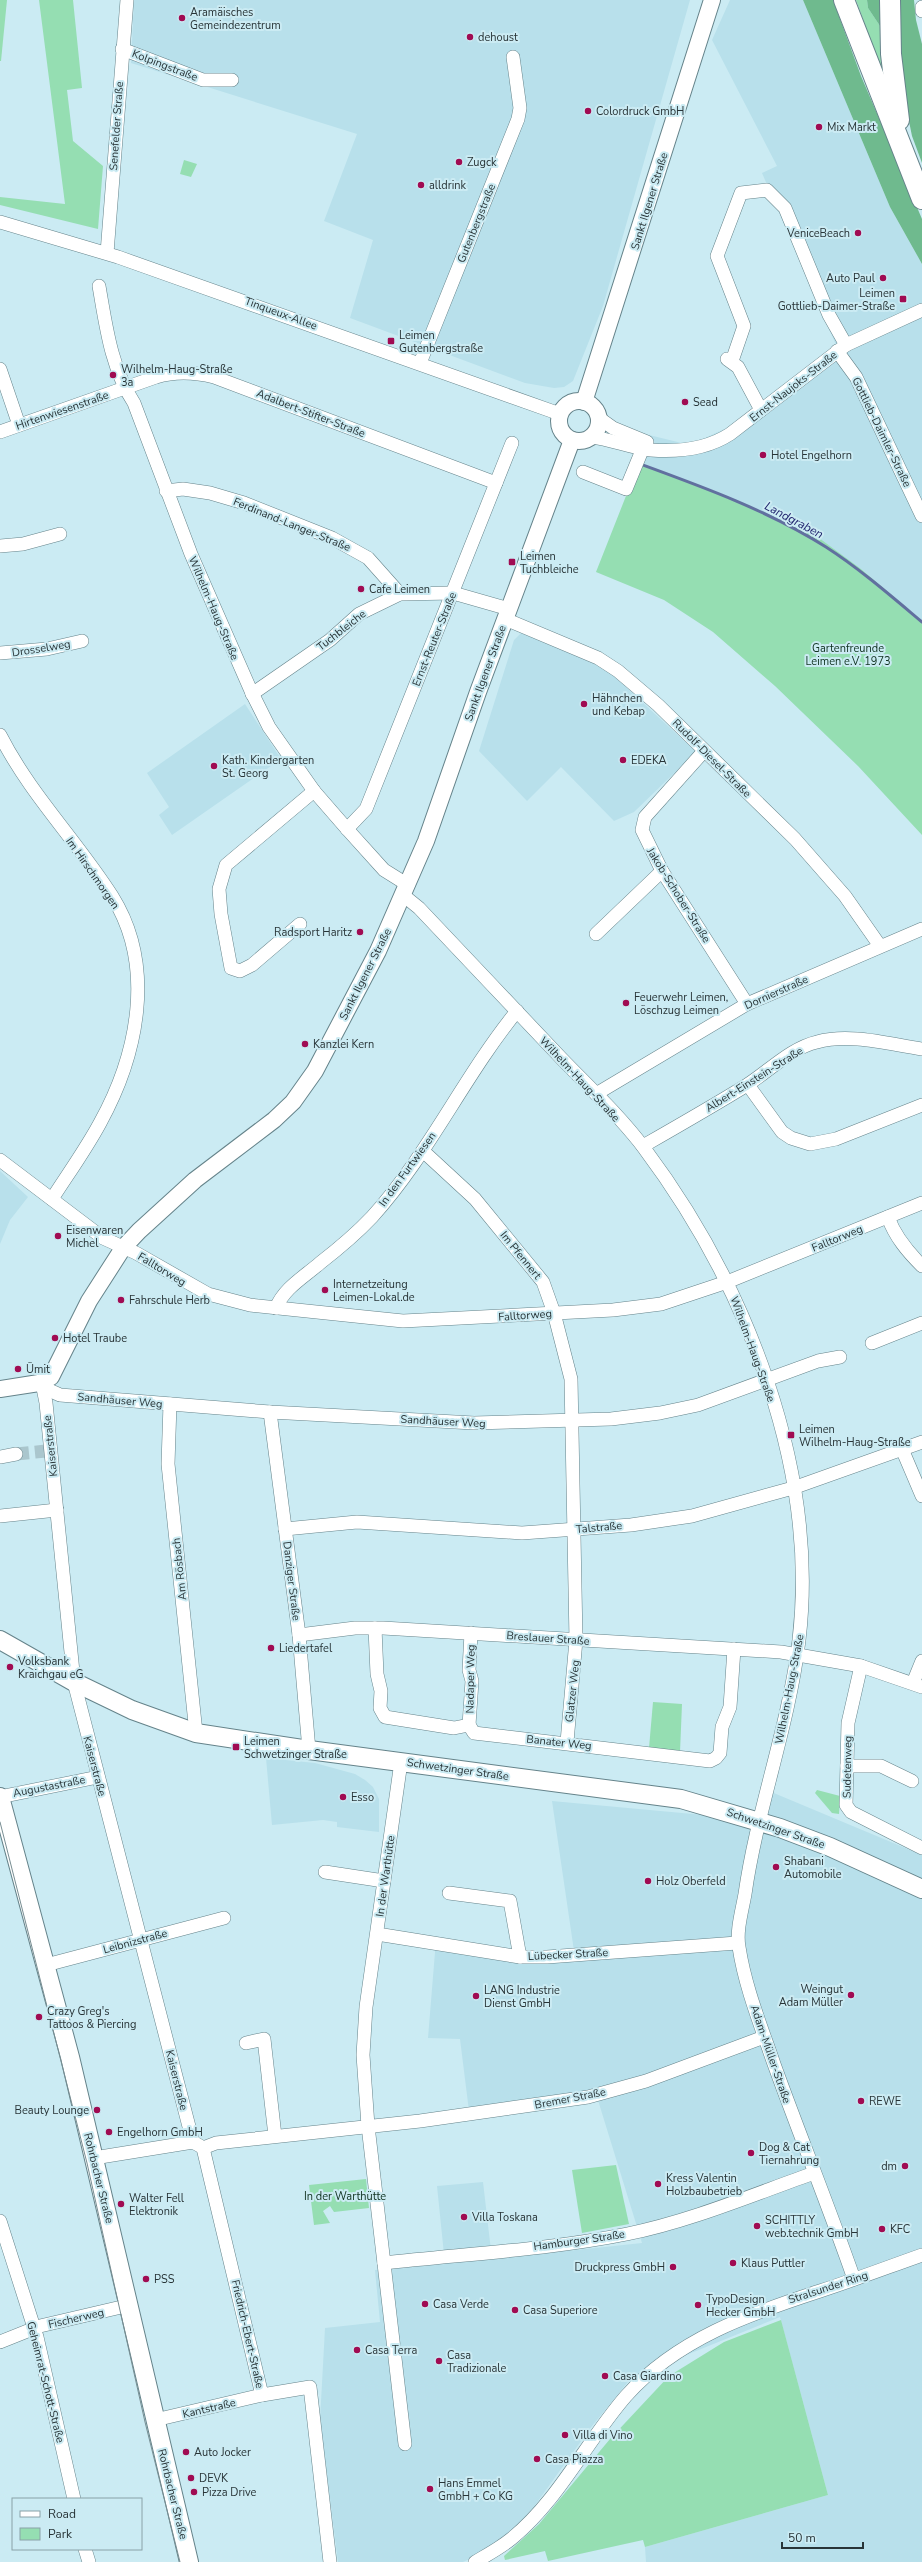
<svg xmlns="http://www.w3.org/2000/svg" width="922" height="2562" viewBox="0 0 922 2562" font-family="'Nunito Sans',sans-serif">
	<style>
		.built { fill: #b8e0eb }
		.green { fill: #95deb2 }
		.forest { fill: #6fba8e }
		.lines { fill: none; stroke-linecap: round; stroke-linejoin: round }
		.stream { stroke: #61709f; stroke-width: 3 }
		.minor-tunnel { stroke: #aac6cd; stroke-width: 13; stroke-dasharray: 13 6; stroke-linecap: butt }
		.minor-casing { stroke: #65838a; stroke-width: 14 }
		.tertiary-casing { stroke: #65838a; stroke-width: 18 }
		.secondary-casing { stroke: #65838a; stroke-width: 20 }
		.primary-casing { stroke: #65838a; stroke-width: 22 }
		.minor { stroke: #fff; stroke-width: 13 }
		.tertiary { stroke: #fff; stroke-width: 16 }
		.secondary { stroke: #fff; stroke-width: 18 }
		.primary { stroke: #fff; stroke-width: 20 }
		.tram { stroke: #778d92; stroke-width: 1 }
		.poi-dot { fill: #a00b52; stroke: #cbebf3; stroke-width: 1.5 }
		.labels { text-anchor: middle; stroke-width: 4; stroke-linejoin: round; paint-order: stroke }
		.poi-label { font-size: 11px; fill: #283437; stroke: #cbebf3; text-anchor: start }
		.street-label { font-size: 11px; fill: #283437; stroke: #cbebf3 }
		.park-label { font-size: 11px; fill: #103220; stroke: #cbebf3 }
		.water-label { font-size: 12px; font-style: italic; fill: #1b1d69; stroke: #cbebf3 }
	</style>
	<rect width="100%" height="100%" fill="#cbebf3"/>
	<g class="built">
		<polygon points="134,0 690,0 603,306 573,381 564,387 554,388 525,383 350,318 373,240 324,221 357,134 131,63"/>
		<polygon points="730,0 803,0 890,207 922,264 922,621 861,569 639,463 649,435 690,445 735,424 836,345 762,173 777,166 712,40"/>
		<polygon points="521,633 593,663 613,675 696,752 634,812 614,821 561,767 527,801 479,751 514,640"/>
		<polygon points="245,704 281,759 172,835 159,815 169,807 147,773"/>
		<polygon points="0,1171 28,1197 10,1220 0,1244"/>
		<polygon points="266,1758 315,1763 355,1774 365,1780 373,1787 379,1799 379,1832 337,1827 337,1822 323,1820 272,1825"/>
		<polygon points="769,1791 922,1855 922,2562 646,2562 645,2547 828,2495 780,2317 632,2377 592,2426 533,2508 508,2535 474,2557 463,2562 338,2562 320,2420 325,2328 380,2322 375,2270 445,2264 437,2186 483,2182 492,2259 642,2243 597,2097 469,2111 460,2039 428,2038 436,1940 524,1952 574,1951 552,1801 758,1820"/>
	</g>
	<g class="green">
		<polygon points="0,0 7,0 1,61 0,61"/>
		<polygon points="39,0 73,0 82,88 67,90 73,141 103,166 98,229 0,205 0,197 65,204"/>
		<polygon points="856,0 867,0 868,8 884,32 890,93"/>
		<polygon points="184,160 197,164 191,177 180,174"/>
		<polygon points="639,463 733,500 819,538 861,569 922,621 922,835 858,766 775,686 713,632 664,600 596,572"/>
		<polygon points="653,1702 682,1704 680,1752 649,1748"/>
		<polygon points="817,1790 840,1796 839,1814 832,1813 815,1793"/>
		<polygon points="616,2165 629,2224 582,2233 572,2170"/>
		<polygon points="366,2179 369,2208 334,2212 330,2206 323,2211 330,2223 314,2225 309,2185"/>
		<polygon points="781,2320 828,2495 645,2547 643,2540 548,2561 545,2551 505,2560 504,2556 539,2524 610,2439 669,2376 724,2342"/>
	</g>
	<g class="forest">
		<polygon points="803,0 833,0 861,76 922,219 922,264 890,207"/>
		<polygon points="867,0 884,0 884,32 868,8"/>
		<polygon points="897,0 914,0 916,20 922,44 922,163 912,136 900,77"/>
	</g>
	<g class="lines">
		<path class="stream" d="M640 464C703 487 769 511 826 547 860 569 891 596 922 622"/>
		<polyline class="minor-tunnel" points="16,1454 46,1451"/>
		<g class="minor-casing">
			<g id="minor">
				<polyline points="922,7 922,11"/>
				<polyline points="122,49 203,80 232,80"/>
				<polyline points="0,222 118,257 560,414"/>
				<polyline points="107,253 127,0"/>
				<path d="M99 286C106 326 111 368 134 403L191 554 251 691 269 727 314 791 347 829 384 870 408 885"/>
				<polyline points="837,351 856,377 922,516"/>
				<polyline points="727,359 738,367 761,410"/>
				<polyline points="732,361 744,326 717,256 741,193 767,190 785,208 829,315 846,345"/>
				<polyline points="420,363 518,119 520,108 513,57"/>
				<polyline points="0,369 19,425"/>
				<polyline points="599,418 613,428 647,442"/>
				<path d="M0 432 156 377C176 371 194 372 214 377L496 483"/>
				<path d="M591 437C611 439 631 448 651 450 678 452 707 449 730 434L846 345 922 310"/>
				<polyline points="583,472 626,489 643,448"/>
				<polyline points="166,491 183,489 210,493 244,503 332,538 368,558 400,594"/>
				<polyline points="0,546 23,544 60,534"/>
				<polyline points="505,619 598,658 618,671 658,705 795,839 845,896 880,946"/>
				<polyline points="0,653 47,649 82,641"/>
				<polyline points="252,694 330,640 359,614 400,594 453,593 509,609"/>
				<path d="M0 735C30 794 77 841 112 896 156 966 138 1054 100 1123 86 1149 68 1174 52 1199"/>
				<polyline points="704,751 645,817 642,830 662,871 747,1004"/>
				<polyline points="347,829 366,809 512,443"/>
				<path d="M403 895 419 908C466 958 514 1008 561 1058 589 1087 620 1116 644 1148 746 1284 819 1469 799 1640 789 1726 757 1809 745 1894 742 1911 736 1931 739 1947 745 1987 761 2026 774 2064 800 2136 829 2207 854 2279"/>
				<polyline points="300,924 252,965 240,971 231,968 221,914 219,889 226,865 314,791"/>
				<polyline points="596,934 662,871"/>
				<polyline points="748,1085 782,1132 791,1138 810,1144 836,1139 922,1105"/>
				<polyline points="596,1094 747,1004 922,929"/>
				<path d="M643 1146C678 1126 713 1106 747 1085 769 1071 791 1048 817 1042 850 1033 888 1044 922 1049"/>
				<polyline points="423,1151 475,1199 543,1282 554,1313 571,1379 576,1640 567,1742"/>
				<polyline points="0,1160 103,1238 136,1253 208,1294 250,1305 403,1321 613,1310 661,1304 727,1282 922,1203"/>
				<path d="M888 1217C895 1237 908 1252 922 1266"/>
				<path d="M276 1308C284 1288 304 1277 320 1263 338 1249 356 1234 372 1217 429 1154 464 1076 517 1011"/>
				<polyline points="872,1343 922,1323"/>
				<polyline points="42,1383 51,1391 60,1395 270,1412 474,1423 611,1419 660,1413 698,1405 818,1361 840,1357"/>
				<polyline points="42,1383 46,1403 74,1682 193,2142"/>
				<polyline points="170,1404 168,1464 196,1733"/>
				<polyline points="270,1412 299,1635 309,1750"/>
				<polyline points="902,1449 922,1496"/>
				<polyline points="0,1457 16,1454"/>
				<polyline points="0,1516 57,1510"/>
				<polyline points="285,1529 357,1522 522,1533 631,1525 692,1516 793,1488 922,1442"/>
				<polyline points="375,1628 377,1674 381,1691 380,1708 385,1717 454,1728 469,1725 474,1733 710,1761 716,1758 720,1753 722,1727 730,1707 734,1649"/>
				<polyline points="299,1635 355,1628 383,1628 781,1652 861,1666 922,1687"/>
				<polyline points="861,1666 848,1723 846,1805 851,1812 922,1848"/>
				<polyline points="913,1683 922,1661"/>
				<polyline points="469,1725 472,1681 469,1670 471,1633"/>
				<polyline points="401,1762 366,2007 363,2055 368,2126 405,2444"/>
				<polyline points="847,1766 881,1766 912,1781"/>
				<polyline points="0,1797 98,1777"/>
				<polyline points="325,1872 384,1881"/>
				<polyline points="449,1893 510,1901 520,1957"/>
				<polyline points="377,1934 520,1957 547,1957 737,1943"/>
				<polyline points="46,1965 224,1918"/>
				<polyline points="246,2043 264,2039 275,2136"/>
				<polyline points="203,2148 216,2143 420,2121 588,2097 646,2081 764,2037"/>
				<polyline points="203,2148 262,2395 310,2387 330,2562"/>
				<polyline points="94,2158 193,2142 200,2146"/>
				<polyline points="0,2221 37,2337 74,2499"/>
				<path d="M384 2263C464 2254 547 2250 627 2234 691 2221 752 2195 814 2173"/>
				<polyline points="0,2342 40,2326 130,2305"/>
				<polyline points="155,2420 262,2395"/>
				<polyline points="85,2549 89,2562"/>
				<path d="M475 2562C487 2555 500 2548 511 2539 559 2500 586 2442 626 2396 677 2339 749 2314 820 2291 854 2280 888 2267 922 2255"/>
			</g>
		</g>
		<g class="tertiary-casing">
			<g id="tertiary">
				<circle cx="579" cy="421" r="20"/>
				<polyline points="584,402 712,0"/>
				<polyline points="0,1389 39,1383 51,1377 89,1301 123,1248 139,1231 195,1180 274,1120 293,1102 315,1071 378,951 426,841 478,692 572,440"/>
			</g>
		</g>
		<g class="secondary-casing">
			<g id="secondary">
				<polyline points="0,1640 74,1682 132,1710 196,1733 309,1750 681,1799 780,1828 830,1847 922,1889"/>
				<polyline points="0,1797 70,2057 189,2562"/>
			</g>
		</g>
		<g class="primary-casing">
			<g id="primary">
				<polyline points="844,0 922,199"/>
				<polyline points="890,0 891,54 899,120"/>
			</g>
		</g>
		<use href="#minor" class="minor"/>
		<use href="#tertiary" class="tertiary"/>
		<use href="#secondary" class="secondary"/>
		<use href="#primary" class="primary"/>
		<polyline class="tram" points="0,1822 87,2163 145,2422 180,2562"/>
	</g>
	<g class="poi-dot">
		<circle cx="182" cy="18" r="4"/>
		<circle cx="470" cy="37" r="4"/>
		<circle cx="588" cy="111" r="4"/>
		<circle cx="819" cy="127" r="4"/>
		<circle cx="459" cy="162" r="4"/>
		<circle cx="421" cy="185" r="4"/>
		<circle cx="858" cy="233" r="4"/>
		<circle cx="883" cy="278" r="4"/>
		<rect x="899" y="295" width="8" height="8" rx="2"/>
		<rect x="387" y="337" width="8" height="8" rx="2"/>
		<circle cx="113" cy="375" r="4"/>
		<circle cx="685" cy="402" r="4"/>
		<circle cx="763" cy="455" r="4"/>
		<rect x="508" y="558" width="8" height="8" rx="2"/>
		<circle cx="361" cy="589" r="4"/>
		<circle cx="584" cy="704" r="4"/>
		<circle cx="623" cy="760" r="4"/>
		<circle cx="214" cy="766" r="4"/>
		<circle cx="360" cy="932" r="4"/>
		<circle cx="626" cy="1003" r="4"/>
		<circle cx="305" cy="1044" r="4"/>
		<circle cx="58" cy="1236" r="4"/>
		<circle cx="325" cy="1290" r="4"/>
		<circle cx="121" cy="1300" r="4"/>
		<circle cx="55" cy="1338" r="4"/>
		<circle cx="18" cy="1369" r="4"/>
		<rect x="787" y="1431" width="8" height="8" rx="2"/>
		<circle cx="271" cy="1648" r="4"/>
		<circle cx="10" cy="1667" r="4"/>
		<rect x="232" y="1743" width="8" height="8" rx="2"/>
		<circle cx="343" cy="1797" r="4"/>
		<circle cx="776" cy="1867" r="4"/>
		<circle cx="648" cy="1881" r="4"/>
		<circle cx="851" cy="1995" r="4"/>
		<circle cx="476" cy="1996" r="4"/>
		<circle cx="39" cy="2017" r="4"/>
		<circle cx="861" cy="2101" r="4"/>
		<circle cx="97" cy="2110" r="4"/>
		<circle cx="109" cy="2132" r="4"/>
		<circle cx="751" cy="2153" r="4"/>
		<circle cx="905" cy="2166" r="4"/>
		<circle cx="658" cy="2184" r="4"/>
		<circle cx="121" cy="2204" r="4"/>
		<circle cx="464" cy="2217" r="4"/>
		<circle cx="757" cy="2226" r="4"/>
		<circle cx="882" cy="2229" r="4"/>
		<circle cx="733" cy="2263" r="4"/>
		<circle cx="673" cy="2267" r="4"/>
		<circle cx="146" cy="2279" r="4"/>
		<circle cx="425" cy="2304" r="4"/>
		<circle cx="698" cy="2305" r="4"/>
		<circle cx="515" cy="2310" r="4"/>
		<circle cx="357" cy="2350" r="4"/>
		<circle cx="439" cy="2361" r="4"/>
		<circle cx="605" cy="2376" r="4"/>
		<circle cx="565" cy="2435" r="4"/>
		<circle cx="186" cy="2452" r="4"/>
		<circle cx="537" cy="2459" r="4"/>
		<circle cx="191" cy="2478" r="4"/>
		<circle cx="430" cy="2489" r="4"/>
		<circle cx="194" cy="2492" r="4"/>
	</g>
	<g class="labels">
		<g class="poi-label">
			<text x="190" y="16">Aramäisches<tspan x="190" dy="13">Gemeindezentrum</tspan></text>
			<text x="478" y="41">dehoust</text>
			<text x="596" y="115">Colordruck GmbH</text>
			<text x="827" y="131">Mix Markt</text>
			<text x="467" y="166">Zugck</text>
			<text x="429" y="189">alldrink</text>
			<text x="850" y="237" text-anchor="end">VeniceBeach</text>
			<text x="875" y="282" text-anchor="end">Auto Paul</text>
			<text x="895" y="297" text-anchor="end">Leimen<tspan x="895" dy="13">Gottlieb-Daimer-Straße</tspan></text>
			<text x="399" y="339">Leimen<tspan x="399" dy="13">Gutenbergstraße</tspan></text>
			<text x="121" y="373">Wilhelm-Haug-Straße<tspan x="121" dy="13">3a</tspan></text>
			<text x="693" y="406">Sead</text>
			<text x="771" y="459">Hotel Engelhorn</text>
			<text x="520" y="560">Leimen<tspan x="520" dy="13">Tuchbleiche</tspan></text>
			<text x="369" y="593">Cafe Leimen</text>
			<text x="592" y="702">Hähnchen<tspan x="592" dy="13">und Kebap</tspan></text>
			<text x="222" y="764">Kath. Kindergarten<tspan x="222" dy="13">St. Georg</tspan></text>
			<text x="631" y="764">EDEKA</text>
			<text x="352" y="936" text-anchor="end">Radsport Haritz</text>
			<text x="634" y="1001">Feuerwehr Leimen,<tspan x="634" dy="13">Löschzug Leimen</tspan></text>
			<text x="313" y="1048">Kanzlei Kern</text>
			<text x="66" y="1234">Eisenwaren<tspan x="66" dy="13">Michel</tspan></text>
			<text x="333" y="1288">Internetzeitung<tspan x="333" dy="13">Leimen-Lokal.de</tspan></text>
			<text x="129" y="1304">Fahrschule Herb</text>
			<text x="63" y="1342">Hotel Traube</text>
			<text x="26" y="1373">Ümit</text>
			<text x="799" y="1433">Leimen<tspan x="799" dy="13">Wilhelm-Haug-Straße</tspan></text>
			<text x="279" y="1652">Liedertafel</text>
			<text x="18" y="1665">Volksbank<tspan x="18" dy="13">Kraichgau eG</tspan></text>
			<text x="244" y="1745">Leimen<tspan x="244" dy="13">Schwetzinger Straße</tspan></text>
			<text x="351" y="1801">Esso</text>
			<text x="784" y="1865">Shabani<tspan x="784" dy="13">Automobile</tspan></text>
			<text x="656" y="1885">Holz Oberfeld</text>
			<text x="843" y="1993" text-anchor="end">Weingut<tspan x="843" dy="13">Adam Müller</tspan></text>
			<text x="484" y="1994">LANG Industrie<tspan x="484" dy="13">Dienst GmbH</tspan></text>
			<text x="47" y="2015">Crazy Greg's<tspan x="47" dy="13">Tattoos &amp; Piercing</tspan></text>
			<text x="869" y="2105">REWE</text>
			<text x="89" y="2114" text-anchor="end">Beauty Lounge</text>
			<text x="117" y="2136">Engelhorn GmbH</text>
			<text x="759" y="2151">Dog &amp; Cat<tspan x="759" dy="13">Tiernahrung</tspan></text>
			<text x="897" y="2170" text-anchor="end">dm</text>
			<text x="666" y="2182">Kress Valentin<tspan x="666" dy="13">Holzbaubetrieb</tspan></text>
			<text x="129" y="2202">Walter Fell<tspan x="129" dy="13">Elektronik</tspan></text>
			<text x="472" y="2221">Villa Toskana</text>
			<text x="765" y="2224">SCHITTLY<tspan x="765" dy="13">web.technik GmbH</tspan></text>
			<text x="890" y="2233">KFC</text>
			<text x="741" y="2267">Klaus Puttler</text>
			<text x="665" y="2271" text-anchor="end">Druckpress GmbH</text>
			<text x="154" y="2283">PSS</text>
			<text x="706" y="2303">TypoDesign<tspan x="706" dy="13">Hecker GmbH</tspan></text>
			<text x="433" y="2308">Casa Verde</text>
			<text x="523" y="2314">Casa Superiore</text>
			<text x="365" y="2354">Casa Terra</text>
			<text x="447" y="2359">Casa<tspan x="447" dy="13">Tradizionale</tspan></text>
			<text x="613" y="2380">Casa Giardino</text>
			<text x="573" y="2439">Villa di Vino</text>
			<text x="194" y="2456">Auto Jocker</text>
			<text x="545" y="2463">Casa Piazza</text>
			<text x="199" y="2482">DEVK</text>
			<text x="438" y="2487">Hans Emmel<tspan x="438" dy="13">GmbH + Co KG</tspan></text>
			<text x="202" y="2496">Pizza Drive</text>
		</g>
		<g class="street-label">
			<text transform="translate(165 65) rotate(21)" y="4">Kolpingstraße</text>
			<text transform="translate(116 126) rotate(-86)" y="4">Senefelder Straße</text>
			<text transform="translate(649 201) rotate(-73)" y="4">Sankt Ilgener Straße</text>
			<text transform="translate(476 223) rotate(-68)" y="4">Gutenbergstraße</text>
			<text transform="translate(281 313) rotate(20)" y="4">Tinqueux-Allee</text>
			<text transform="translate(793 386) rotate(-38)" y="4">Ernst-Naujoks-Straße</text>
			<text transform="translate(62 410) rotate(-19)" y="4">Hirtenwiesenstraße</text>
			<text transform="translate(311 413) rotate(21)" y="4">Adalbert-Stifter-Straße</text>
			<text transform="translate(882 432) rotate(64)" y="4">Gottlieb-Daimler-Straße</text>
			<text transform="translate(292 524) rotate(22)" y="4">Ferdinand-Langer-Straße</text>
			<text transform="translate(214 608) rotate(67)" y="4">Wilhelm-Haug-Straße</text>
			<text transform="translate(341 630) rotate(-38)" y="4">Tuchbleiche</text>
			<text transform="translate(434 639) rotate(-68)" y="4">Ernst-Reuter-Straße</text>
			<text transform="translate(41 648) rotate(-9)" y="4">Drosselweg</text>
			<text transform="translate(485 673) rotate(-70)" y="4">Sankt Ilgener Straße</text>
			<text transform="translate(712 758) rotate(45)" y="4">Rudolf-Diesel-Straße</text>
			<text transform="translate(93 873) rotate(55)" y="4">Im Hirschmorgen</text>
			<text transform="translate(679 895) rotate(58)" y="4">Jakob-Schober-Straße</text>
			<text transform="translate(365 974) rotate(-63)" y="4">Sankt Ilgener Straße</text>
			<text transform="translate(776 992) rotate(-24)" y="4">Dornierstraße</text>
			<text transform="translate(580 1079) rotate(47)" y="4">Wilhelm-Haug-Straße</text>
			<text transform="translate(754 1079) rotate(-32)" y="4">Albert-Einstein-Straße</text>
			<text transform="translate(407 1169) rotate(-54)" y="4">In den Furtwiesen</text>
			<text transform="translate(837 1238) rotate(-22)" y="4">Falltorweg</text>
			<text transform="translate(521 1255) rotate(51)" y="4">Im Pfennert</text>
			<text transform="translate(162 1269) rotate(31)" y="4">Falltorweg</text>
			<text transform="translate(525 1315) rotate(-4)" y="4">Falltorweg</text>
			<text transform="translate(753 1349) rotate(70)" y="4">Wilhelm-Haug-Straße</text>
			<text transform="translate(120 1400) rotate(5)" y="4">Sandhäuser Weg</text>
			<text transform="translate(443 1421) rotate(3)" y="4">Sandhäuser Weg</text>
			<text transform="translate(50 1446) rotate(-96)" y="4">Kaiserstraße</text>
			<text transform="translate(599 1527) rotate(-5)" y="4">Talstraße</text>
			<text transform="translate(179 1569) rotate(-96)" y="4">Am Rösbach</text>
			<text transform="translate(292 1581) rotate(83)" y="4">Danziger Straße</text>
			<text transform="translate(548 1638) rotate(4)" y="4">Breslauer Straße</text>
			<text transform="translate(470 1679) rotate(-89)" y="4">Nadaper Weg</text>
			<text transform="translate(789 1689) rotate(-79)" y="4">Wilhelm-Haug-Straße</text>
			<text transform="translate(572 1691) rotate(-84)" y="4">Glatzer Weg</text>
			<text transform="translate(559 1742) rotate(6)" y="4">Banater Weg</text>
			<text transform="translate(95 1766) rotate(75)" y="4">Kaiserstraße</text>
			<text transform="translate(847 1767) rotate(-89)" y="4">Sudetenweg</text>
			<text transform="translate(458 1769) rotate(8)" y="4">Schwetzinger Straße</text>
			<text transform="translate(49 1786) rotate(-11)" y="4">Augustastraße</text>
			<text transform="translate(776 1828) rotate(19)" y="4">Schwetzinger Straße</text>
			<text transform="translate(385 1876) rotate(-82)" y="4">In der Warthütte</text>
			<text transform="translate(135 1941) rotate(-15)" y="4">Leibnizstraße</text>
			<text transform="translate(568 1954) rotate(-3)" y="4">Lübecker Straße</text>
			<text transform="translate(771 2054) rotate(71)" y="4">Adam-Müller-Straße</text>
			<text transform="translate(177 2080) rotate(76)" y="4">Kaiserstraße</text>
			<text transform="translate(570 2098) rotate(-11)" y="4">Bremer Straße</text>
			<text transform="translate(99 2178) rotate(76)" y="4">Rohrbacher Straße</text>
			<text transform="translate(579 2240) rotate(-8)" y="4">Hamburger Straße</text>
			<text transform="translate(828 2287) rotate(-18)" y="4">Stralsunder Ring</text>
			<text transform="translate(76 2318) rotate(-13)" y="4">Fischerweg</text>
			<text transform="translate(248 2334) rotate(77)" y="4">Friedrich-Ebert-Straße</text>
			<text transform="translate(46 2382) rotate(76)" y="4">Geheimrat-Schott-Straße</text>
			<text transform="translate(209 2408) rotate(-13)" y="4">Kantstraße</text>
			<text transform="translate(173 2494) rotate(76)" y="4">Rohrbacher Straße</text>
		</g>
		<g class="park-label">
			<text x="848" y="652">Gartenfreunde<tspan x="848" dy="13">Leimen e.V. 1973</tspan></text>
			<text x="345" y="2200">In der Warthütte</text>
		</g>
		<g class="water-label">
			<text transform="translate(794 520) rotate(28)" y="4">Landgraben</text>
		</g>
	</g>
	<rect x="12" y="2498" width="130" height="52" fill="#cbebf3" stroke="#8aa2a8"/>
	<rect x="20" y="2511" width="20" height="6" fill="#ffffff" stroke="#8aa2a8"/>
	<text x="48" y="2518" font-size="12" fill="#283437">Road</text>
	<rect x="20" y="2528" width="20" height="12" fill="#95deb2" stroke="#8aa2a8"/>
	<text x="48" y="2538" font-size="12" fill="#283437">Park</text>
	<path d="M782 2542v6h81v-6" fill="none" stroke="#283437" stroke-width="2"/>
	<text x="788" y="2542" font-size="12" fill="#283437" stroke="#cbebf3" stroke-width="3" paint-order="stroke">50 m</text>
</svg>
